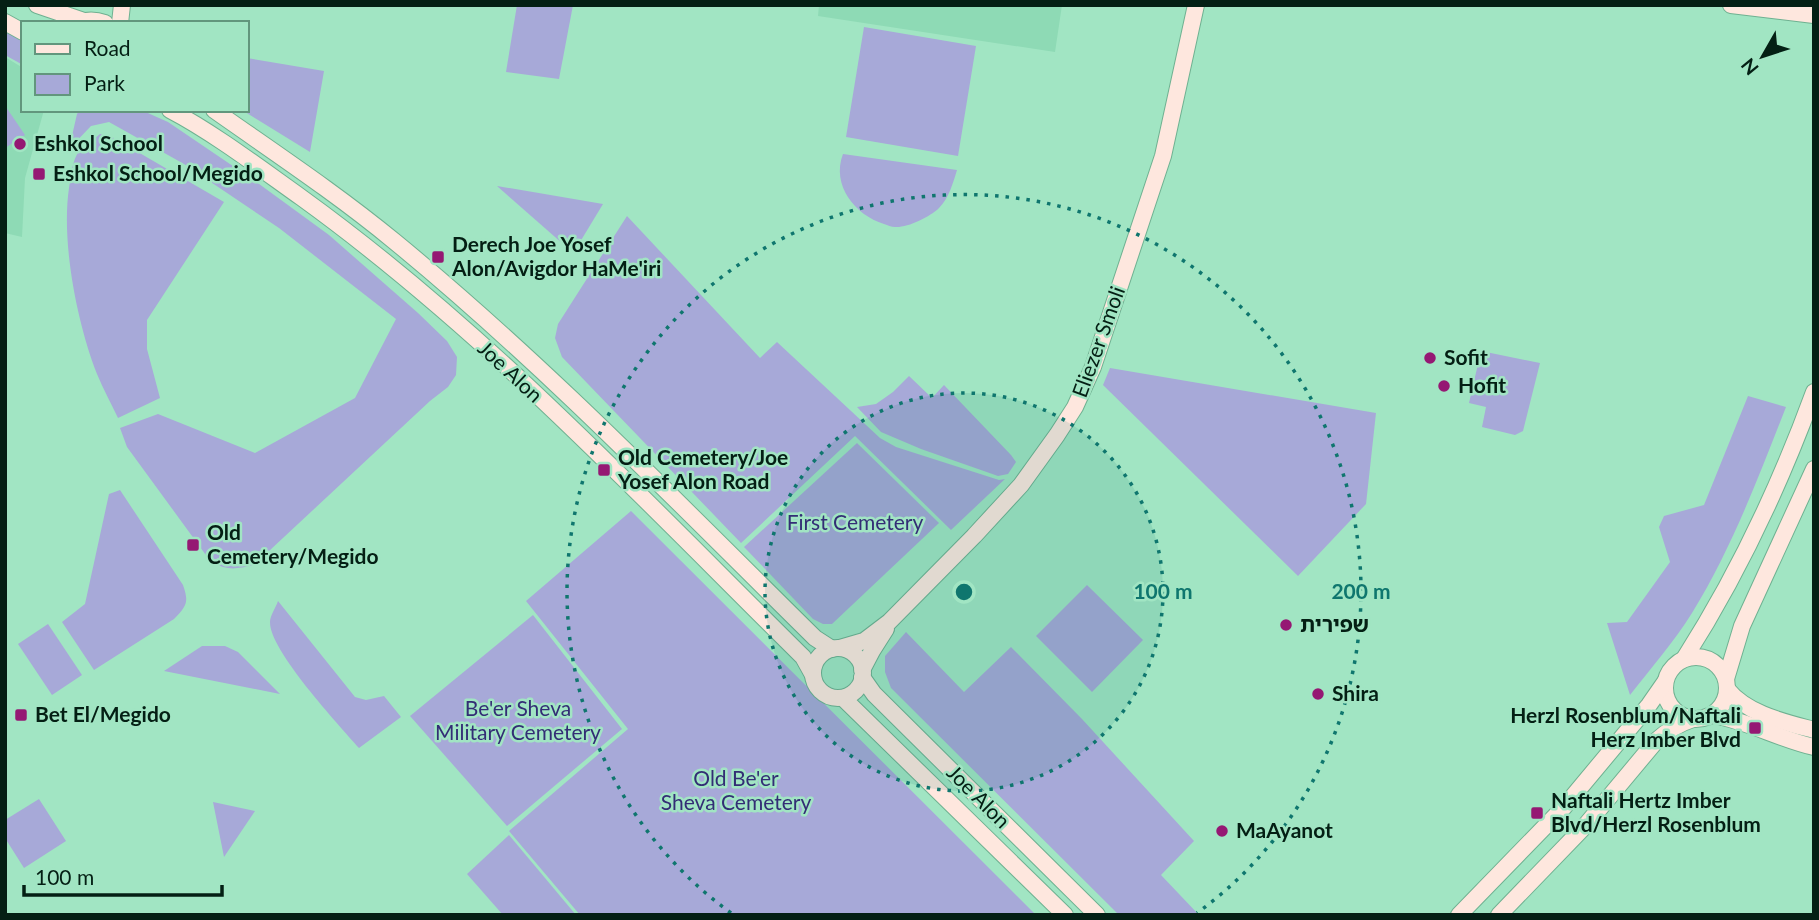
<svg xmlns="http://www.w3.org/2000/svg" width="1819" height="920" viewBox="0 0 1819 920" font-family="Lato,'Noto Sans Hebrew',sans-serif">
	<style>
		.built { fill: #8edab5 }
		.green { fill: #a7a9d8 }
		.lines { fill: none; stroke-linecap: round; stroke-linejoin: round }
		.secondary-casing { stroke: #6fb191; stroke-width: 18 }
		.secondary { stroke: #fee7de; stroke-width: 16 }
		.ring { fill: none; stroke: #0f766e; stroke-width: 3.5; stroke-dasharray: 3.5 7 }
		.poi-dot { fill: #951873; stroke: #a1e5c3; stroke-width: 2.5 }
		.labels { text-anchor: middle; stroke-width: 5; stroke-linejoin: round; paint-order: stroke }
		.poi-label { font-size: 21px; font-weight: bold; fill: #041f14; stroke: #a1e5c3; text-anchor: start }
		.street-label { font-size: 21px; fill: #041f14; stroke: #a1e5c3 }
		.park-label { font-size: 21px; fill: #332d75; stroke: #a1e5c3 }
		.centre { fill: #0f766e; stroke: #a1e5c3; stroke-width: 3.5 }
		.ring-label { font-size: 21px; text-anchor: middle; font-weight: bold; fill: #0f766e; stroke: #a1e5c3; stroke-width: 5; stroke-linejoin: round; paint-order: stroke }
	</style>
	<rect width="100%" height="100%" fill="#a1e5c3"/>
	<g class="built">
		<polygon points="819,5 1062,5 1055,52 818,16"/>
		<polygon points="5,57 23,68 23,110 44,110 25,178 22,237 5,233"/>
	</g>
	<g class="green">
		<polygon points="517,5 573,5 559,79 506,72"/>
		<polygon points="864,27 976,46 958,156 846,137"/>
		<polygon points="5,31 23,41 23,65 5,55"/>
		<polygon points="247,58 324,71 310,152 242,110 247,110"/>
		<polygon points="6,107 25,135 5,148 5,108"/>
		<path d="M80 110H141L168 122 255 181 329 235 418 313 447 341 457 357 456 375 448 387 430 401 254 565C235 569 229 571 211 562L127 447 120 428 158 414 255 453 355 398 396 319 279 228 184 164 109 122 91 126 69 149 77 114Z"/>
		<path d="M100 134 112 137 224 202 147 320V349L160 398 118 418C111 403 103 389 97 374 77 323 61 242 69 188 71 176 72 161 79 151 84 145 94 139 100 134Z"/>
		<path d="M843 154 957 170C953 183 949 198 939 208 930 217 907 228 895 227 891 227 888 225 884 224 855 215 831 185 843 154Z"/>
		<polygon points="497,186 603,204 580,242 571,251"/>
		<polygon points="627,216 760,358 777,342 880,438 896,447 999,480 1005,479 951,530 855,436 741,543 562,357 555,338 558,324"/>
		<polygon points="1481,351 1540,363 1523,431 1515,435 1482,427 1486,407 1469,403"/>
		<polygon points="1110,368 1376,413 1366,504 1298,576 1103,385"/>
		<polygon points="909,376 932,398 944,385 1011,455 1016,462 1008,474 998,476 921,449 881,432 857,407 876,404 893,392"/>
		<path d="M1748 396 1786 407C1759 476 1731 550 1692 613 1674 642 1651 668 1630 695L1607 623 1627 622 1670 562 1659 527 1664 516 1704 505Z"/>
		<polygon points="857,443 939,523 832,624 823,624 813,619 744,547"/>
		<path d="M120 490 183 585C189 602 187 606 174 619L94 670 62 622 85 604 109 494Z"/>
		<polygon points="631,511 1036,915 580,915 509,831 628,729 526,601"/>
		<polygon points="1087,585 1143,640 1092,692 1036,636"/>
		<path d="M278 601 355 697 366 700 384 696 401 717 359 748C339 725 269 650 270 622 270 616 276 607 278 601Z"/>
		<polygon points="533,615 622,729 507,826 410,716"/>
		<polygon points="48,624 82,675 52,695 18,644"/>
		<polygon points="906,632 964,692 1011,647 1082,719 1194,841 1161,875 1199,915 1119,915 891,688 885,672 885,656"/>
		<polygon points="202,646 225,646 238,652 280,694 164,671"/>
		<polygon points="39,799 66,841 24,868 5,838 5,820"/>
		<polygon points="213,802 255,811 224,857"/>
		<polygon points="509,835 576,915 503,915 467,874"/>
	</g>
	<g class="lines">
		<g class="secondary-casing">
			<g id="secondary">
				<polyline points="37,5 84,21"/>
				<polyline points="1731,5 1814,15"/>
				<polyline points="5,22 23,32"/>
				<path d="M79 23C88 19 96 20 105 23"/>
				<polyline points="120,23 122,5"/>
				<path d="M170 110C214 133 261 169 302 198 486 331 642 498 803 657L813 675"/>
				<path d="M214 110C275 153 337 194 394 241 543 363 678 503 815 638L832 649"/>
				<polyline points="840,648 864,641 889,622 974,536 1021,485 1057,435 1075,407 1093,367 1163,156 1196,5"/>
				<circle cx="838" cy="673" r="25"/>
				<circle cx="1696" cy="688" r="31"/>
				<path d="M1684 659C1737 576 1780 485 1814 392"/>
				<polyline points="862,670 872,651 886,629"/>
				<polyline points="862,677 874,694 1097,915"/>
				<polyline points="1726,679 1742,626 1814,469"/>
				<path d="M1727 689C1747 714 1784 722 1814 730"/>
				<polyline points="843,698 1065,915"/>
				<path d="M1713 715C1748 721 1779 739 1814 747"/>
				<polyline points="1459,915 1564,807 1649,705 1665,682"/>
				<path d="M1499 915 1585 826 1656 741C1667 731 1677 724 1693 719"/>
			</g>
		</g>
		<use href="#secondary" class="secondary"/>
	</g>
	<circle cx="964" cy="592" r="199" fill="#0f766e" fill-opacity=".12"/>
	<g class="ring">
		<circle cx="964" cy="592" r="199"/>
		<path d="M731 913A397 397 0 1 1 1197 913"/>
	</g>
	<g class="poi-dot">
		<circle cx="20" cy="144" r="7"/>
		<rect x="32" y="167" width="14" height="14" rx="3.5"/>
		<rect x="431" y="250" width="14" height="14" rx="3.5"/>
		<circle cx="1430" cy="358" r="7"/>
		<circle cx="1444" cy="386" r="7"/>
		<rect x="597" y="463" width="14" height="14" rx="3.5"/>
		<rect x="186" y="538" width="14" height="14" rx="3.5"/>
		<circle cx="1286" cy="625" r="7"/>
		<circle cx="1318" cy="694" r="7"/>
		<rect x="14" y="708" width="14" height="14" rx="3.5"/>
		<rect x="1748" y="721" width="14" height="14" rx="3.5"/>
		<rect x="1530" y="806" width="14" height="14" rx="3.5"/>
		<circle cx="1222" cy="831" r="7"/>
	</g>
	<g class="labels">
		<g class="poi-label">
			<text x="34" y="151">Eshkol School</text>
			<text x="53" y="181">Eshkol School/Megido</text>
			<text x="452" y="252">Derech Joe Yosef<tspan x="452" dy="24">Alon/Avigdor HaMe'iri</tspan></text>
			<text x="1444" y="365">Sofit</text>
			<text x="1458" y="393">Hofit</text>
			<text x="618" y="465">Old Cemetery/Joe<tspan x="618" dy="24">Yosef Alon Road</tspan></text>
			<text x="207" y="540">Old<tspan x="207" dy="24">Cemetery/Megido</tspan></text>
			<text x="1300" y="632">שפירית</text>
			<text x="1332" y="701">Shira</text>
			<text x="35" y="722">Bet El/Megido</text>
			<text x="1741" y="723" text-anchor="end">Herzl Rosenblum/Naftali<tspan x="1741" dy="24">Herz Imber Blvd</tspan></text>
			<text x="1551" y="808">Naftali Hertz Imber<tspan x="1551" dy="24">Blvd/Herzl Rosenblum</tspan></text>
			<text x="1236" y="838">MaAyanot</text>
		</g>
		<g class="street-label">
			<text transform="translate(1099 342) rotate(-70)" y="7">Eliezer Smoli</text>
			<text transform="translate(510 372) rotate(43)" y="7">Joe Alon</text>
			<text transform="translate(978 797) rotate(45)" y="7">Joe Alon</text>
		</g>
		<g class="park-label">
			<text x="855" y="530">First Cemetery</text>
			<text x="518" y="716">Be'er Sheva<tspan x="518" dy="24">Military Cemetery</tspan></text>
			<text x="736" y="786">Old Be'er<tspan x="736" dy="24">Sheva Cemetery</tspan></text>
		</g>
	</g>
	<circle cx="964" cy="592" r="10" class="centre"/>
	<g class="ring-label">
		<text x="1163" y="599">100 m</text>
		<text x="1361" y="599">200 m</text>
	</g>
	<rect width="1819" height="920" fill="none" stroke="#041f14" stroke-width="14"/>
	<rect x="21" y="21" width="228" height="91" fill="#a1e5c3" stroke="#62967d" stroke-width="2"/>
	<rect x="35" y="44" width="35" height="10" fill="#fee7de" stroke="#62967d" stroke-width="2"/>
	<text x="84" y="56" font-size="21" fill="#041f14">Road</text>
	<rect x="35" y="74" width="35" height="21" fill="#a7a9d8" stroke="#62967d" stroke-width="2"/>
	<text x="84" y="91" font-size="21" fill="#041f14">Park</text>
	<g transform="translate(1763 56) rotate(231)" stroke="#a1e5c3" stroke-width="5" paint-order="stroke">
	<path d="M0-5L12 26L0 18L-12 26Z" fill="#041f14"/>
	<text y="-10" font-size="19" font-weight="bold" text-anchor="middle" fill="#041f14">N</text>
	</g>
	<path d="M24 885v10h198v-10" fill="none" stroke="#041f14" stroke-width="3.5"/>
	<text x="35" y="885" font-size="21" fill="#041f14" stroke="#a1e5c3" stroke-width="5" paint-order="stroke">100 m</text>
</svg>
